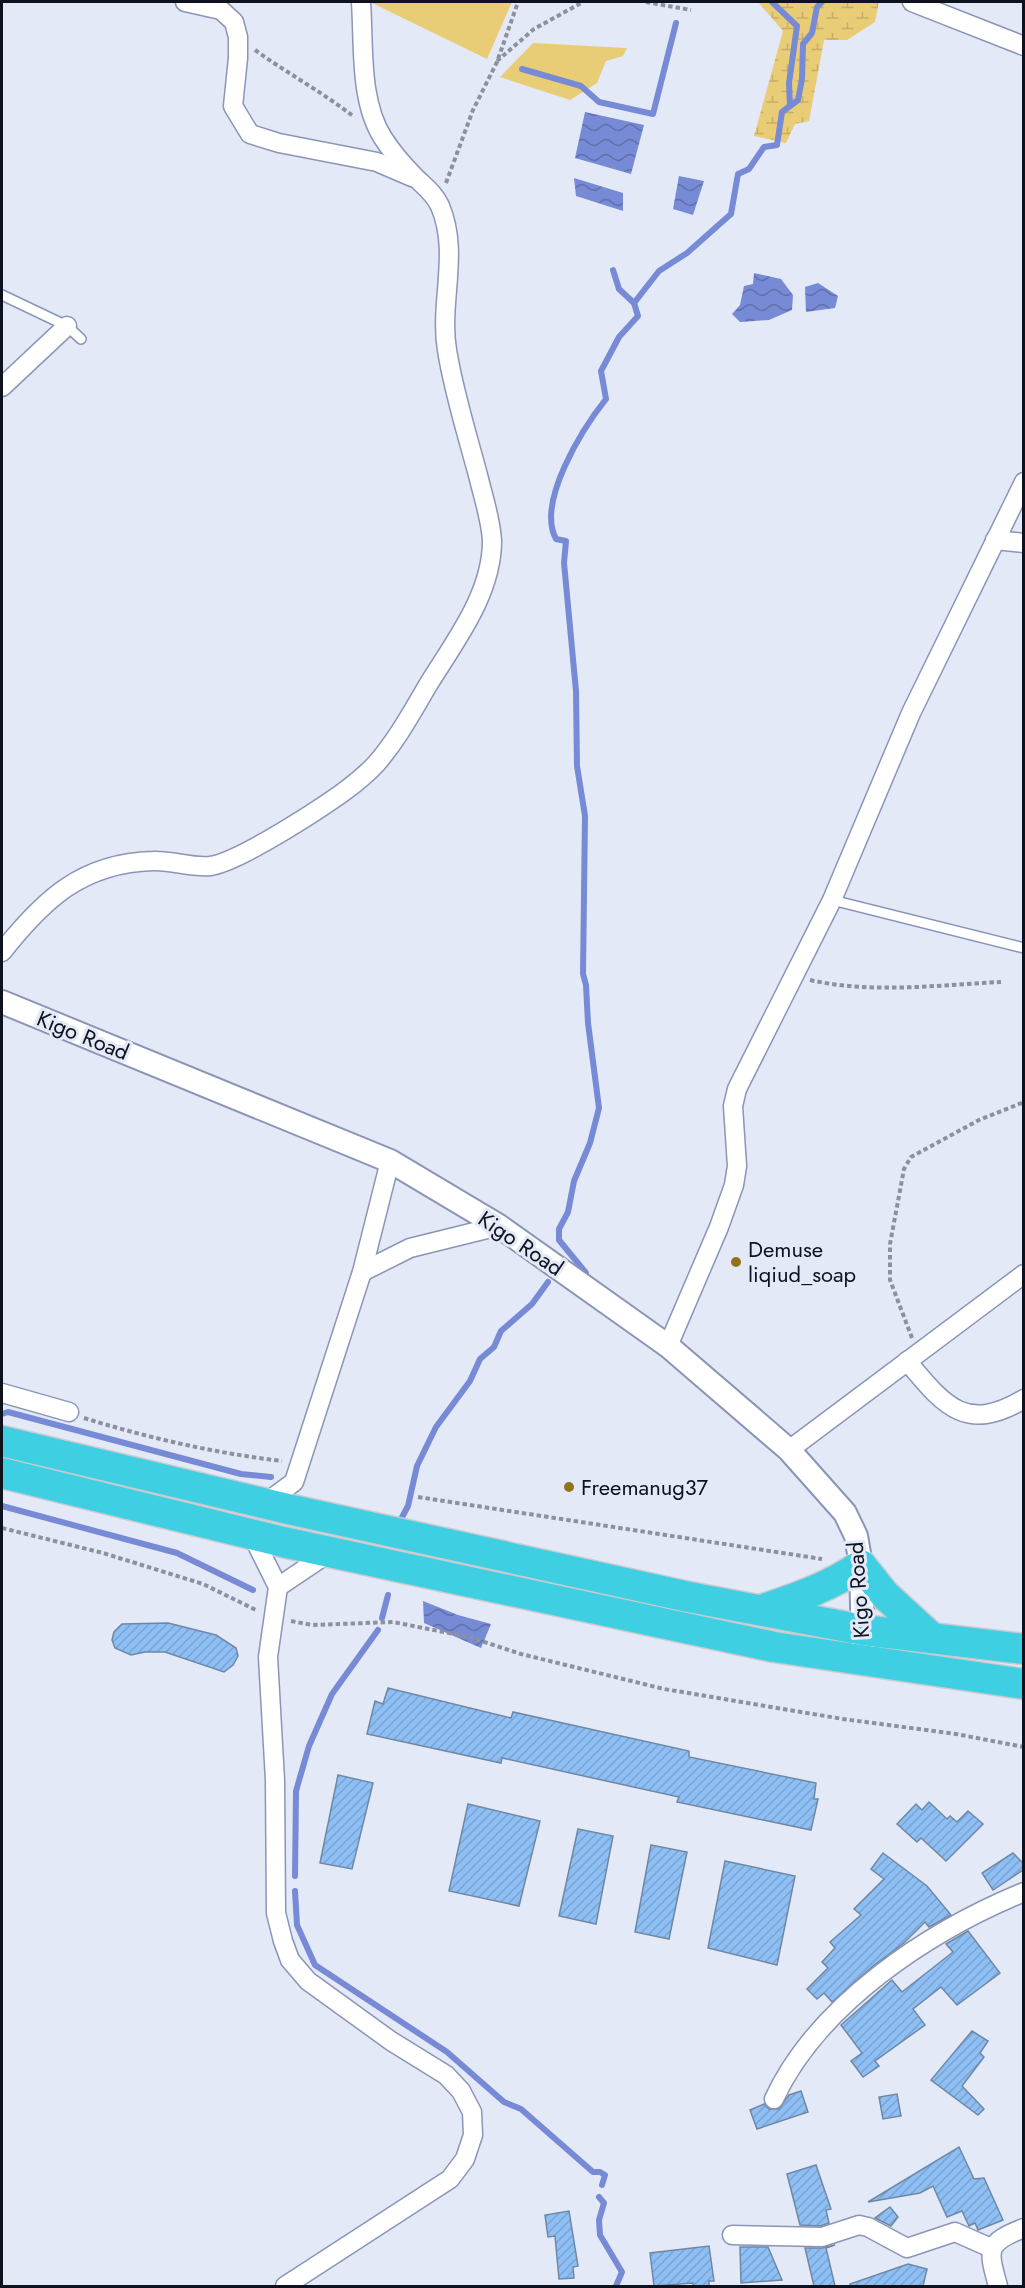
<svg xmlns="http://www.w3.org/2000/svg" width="1025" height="2288" viewBox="0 0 1025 2288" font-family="Jost,sans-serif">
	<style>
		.grass { fill: #e9cc76 }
		.wetland { fill: url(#wetland-marsh) }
		.water { fill: url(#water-waves) }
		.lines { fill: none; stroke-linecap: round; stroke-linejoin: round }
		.stream { stroke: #768ad5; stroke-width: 6 }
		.building { fill: url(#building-hatch); stroke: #6e88a4; stroke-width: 1.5 }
		.service-casing { stroke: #8a95b7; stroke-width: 12 }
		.minor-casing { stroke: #8a95b7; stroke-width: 21 }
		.tertiary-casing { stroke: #8a95b7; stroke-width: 26 }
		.trunk-casing { stroke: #cacbce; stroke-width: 33 }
		.path { stroke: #8d919f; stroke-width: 4; stroke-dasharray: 4.5 3; stroke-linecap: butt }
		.service { stroke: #fff; stroke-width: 9 }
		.minor { stroke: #fff; stroke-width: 18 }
		.tertiary { stroke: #fff; stroke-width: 22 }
		.trunk { stroke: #3ecfe3; stroke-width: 30 }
		.poi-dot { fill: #8f7419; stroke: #e4e9f8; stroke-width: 2 }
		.labels { text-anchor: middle; stroke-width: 6; stroke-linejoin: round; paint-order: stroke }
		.street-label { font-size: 22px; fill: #0e111e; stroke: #e4e9f8 }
		.poi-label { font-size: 22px; fill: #0e111e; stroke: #e4e9f8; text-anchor: start }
	</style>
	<defs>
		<pattern id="wetland-marsh" width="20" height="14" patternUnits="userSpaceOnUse" patternTransform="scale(1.5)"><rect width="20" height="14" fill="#e9cc76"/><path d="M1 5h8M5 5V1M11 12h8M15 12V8" fill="none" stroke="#c7ae66"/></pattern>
		<pattern id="water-waves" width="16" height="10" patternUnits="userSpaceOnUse" patternTransform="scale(1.5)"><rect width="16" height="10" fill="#768ad5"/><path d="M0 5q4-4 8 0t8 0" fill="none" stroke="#5f6fac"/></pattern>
		<pattern id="building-hatch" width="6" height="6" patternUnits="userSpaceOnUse" patternTransform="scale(1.5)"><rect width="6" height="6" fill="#8ebff4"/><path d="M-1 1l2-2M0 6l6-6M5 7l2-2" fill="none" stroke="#79a3d1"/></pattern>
	</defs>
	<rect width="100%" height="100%" fill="#e4e9f8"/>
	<g class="grass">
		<polygon points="370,2 512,2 487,59"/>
		<polygon points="533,43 627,48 623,56 606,61 597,83 570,100 500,77"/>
	</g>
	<polygon class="wetland" points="758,2 879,2 875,22 847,40 824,40 809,121 795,124 786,143 754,136 783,31"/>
	<g class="water">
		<polygon points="585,112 644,125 631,174 575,158"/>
		<polygon points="679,176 704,181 693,215 673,209"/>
		<polygon points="574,178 623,193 623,211 576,196"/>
		<polygon points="754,273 781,279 793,295 792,310 769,320 740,322 732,314 740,305 744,286 753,284"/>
		<polygon points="818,283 838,296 835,308 806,312 805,287"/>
		<polygon points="423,1601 458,1615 491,1624 481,1648 424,1623"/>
	</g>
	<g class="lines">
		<g class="stream">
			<polyline points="772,2 797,26 789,83 790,106"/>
			<polyline points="522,69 581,86 599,102 653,114 676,23"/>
			<polyline points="634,303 659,271 687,253 731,214 738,174 749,169 764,147 777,145 782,112 798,100 802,79 803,44 812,33 817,7 822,2"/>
			<path d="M583 1279 586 1273 559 1240V1229L568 1212 574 1181 590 1143 599 1108 588 1023 586 985 583 974 585 816 577 766 576 691 564 563 566 541 556 539C536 502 583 428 606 399L601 371 619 337 638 316 634 303 619 289 613 270"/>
			<polyline points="2,1414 8,1412 241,1474 271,1477"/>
			<polyline points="2,1506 177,1553 253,1590"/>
			<polyline points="400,1521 408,1506 417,1466 436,1427 470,1381 480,1359 494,1347 501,1331 532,1304 548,1282"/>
			<polyline points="382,1618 388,1595"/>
			<polyline points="295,1876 296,1791 309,1746 332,1694 378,1630"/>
			<polyline points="295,1891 297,1925 315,1965 447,2052 504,2102 521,2109 593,2172 600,2172 605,2175 602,2185"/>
			<polyline points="599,2197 604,2203 599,2220 600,2235 622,2272 616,2286"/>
		</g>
	</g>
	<g class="building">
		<polygon points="168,1623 216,1635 236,1648 238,1656 233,1665 224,1672 165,1652 145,1652 131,1655 115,1648 112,1640 114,1632 122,1624"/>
		<polygon points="388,1688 511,1718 513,1712 689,1751 689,1757 816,1783 814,1799 818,1799 811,1830 677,1802 679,1797 502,1758 501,1763 367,1734 375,1701 383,1704"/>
		<polygon points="338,1775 373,1783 352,1869 320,1863"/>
		<polygon points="929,1802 947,1819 950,1816 957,1822 968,1811 983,1824 946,1861 921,1838 917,1842 897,1824 916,1804 922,1810"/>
		<polygon points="468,1804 540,1821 519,1906 449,1891"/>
		<polygon points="578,1829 613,1836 596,1924 559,1916"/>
		<polygon points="651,1845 687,1852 669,1939 635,1932"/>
		<polygon points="883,1853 927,1886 951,1915 929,1927 925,1922 904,1943 873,1966 832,2002 824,1993 817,1999 807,1989 828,1968 822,1962 835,1948 830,1942 861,1915 854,1909 884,1879 871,1869"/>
		<polygon points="1013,1853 1023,1863 1023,1870 993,1890 982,1873"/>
		<polygon points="725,1861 795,1876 777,1965 708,1948"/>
		<polygon points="968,1931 1000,1973 957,2005 941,1987 913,2009 925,2025 875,2061 879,2066 863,2077 851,2061 862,2053 841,2025 892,1980 902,1992 953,1952 946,1944"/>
		<polygon points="972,2031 988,2041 980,2053 984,2057 962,2086 984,2109 978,2115 931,2080"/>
		<polygon points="801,2091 808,2112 757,2129 750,2110 764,2104 769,2109 779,2109 789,2095"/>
		<polygon points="897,2094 901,2116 883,2119 879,2097"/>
		<polygon points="959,2147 974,2179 984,2178 1003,2220 978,2230 975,2223 969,2226 962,2211 947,2217 933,2186 920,2193 868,2202"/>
		<polygon points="816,2165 831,2209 826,2210 829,2223 820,2226 800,2225 787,2174"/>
		<polygon points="890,2207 898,2217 891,2226 875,2218"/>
		<polygon points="569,2211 578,2266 573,2267 574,2278 559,2279 555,2236 548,2237 545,2215"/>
		<polygon points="835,2245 826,2248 835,2286 814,2286 805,2248 822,2248"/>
		<polygon points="709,2246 714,2281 709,2281 709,2286 693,2286 693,2283 654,2286 650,2253"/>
		<polygon points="740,2247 768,2247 782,2280 741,2283"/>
		<polygon points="908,2264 927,2269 923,2286 850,2286 850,2284"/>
	</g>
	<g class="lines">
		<g class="service-casing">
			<g id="service">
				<polyline points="2,295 67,326 81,339"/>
				<polyline points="832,900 1024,948"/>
			</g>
		</g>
		<g class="minor-casing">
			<g id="minor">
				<polyline points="185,2 221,10 234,22 238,37 238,58 233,106 250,134 279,143 377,162 412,177"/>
				<polyline points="912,2 1024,46"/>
				<polyline points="2,387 67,326"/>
				<polyline points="995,540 1024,543"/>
				<path d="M2 952C44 899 82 863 153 861 172 860 191 868 210 866 233 863 289 828 311 814 334 799 357 784 376 764 397 740 412 712 428 685 455 641 492 594 492 541 491 520 484 500 479 479 468 437 454 394 447 350 439 302 460 253 440 206 434 193 425 187 415 177 404 166 392 152 383 138 359 101 364 44 361 2"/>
				<polyline points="362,1272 410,1248 499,1226"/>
				<polyline points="668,1346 719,1227 734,1185 737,1166 733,1106 737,1089 832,900 911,713 1024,482"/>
				<path d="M907 1361C944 1405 965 1434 1024 1399"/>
				<polyline points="2,1393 69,1412"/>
				<polyline points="789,1450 1024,1274"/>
				<polyline points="264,1504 294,1482 362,1272 390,1161"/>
				<polyline points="252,1535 278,1587 268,1657 275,1780 276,1913 283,1941 290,1960 308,1981 391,2041 446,2075 461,2091 472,2112 473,2135 465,2159 450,2179 285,2286"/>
				<polyline points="278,1587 330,1552"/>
				<path d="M774 2099C818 2004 929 1931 1024 1892"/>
				<polyline points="732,2235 822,2237 859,2225 868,2227 907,2248 955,2232 991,2248"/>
				<path d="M998 2286C988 2250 985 2243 1024 2228"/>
			</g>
		</g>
		<g class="tertiary-casing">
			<polyline id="tertiary" points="2,1002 390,1161 499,1226 668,1346 789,1450 845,1513 856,1536 861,1565 863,1644"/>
		</g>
		<g class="trunk-casing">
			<g id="trunk">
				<polyline points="2,1441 288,1509 689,1597 863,1630 1024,1649"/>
				<polyline points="2,1473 283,1542 774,1647 1024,1684"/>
				<path d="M761 1610C796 1598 830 1587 861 1565L885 1595 932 1638"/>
			</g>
		</g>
		<g class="path">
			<polyline points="646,2 691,10"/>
			<path d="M255 50C287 73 322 92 353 116"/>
			<polyline points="497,61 534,29 583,2"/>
			<polyline points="446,183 473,110 497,62 518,2"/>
			<path d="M810 980C872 994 938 985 1001 982"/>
			<polyline points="912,1338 890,1280 890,1244 904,1169 911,1157 979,1120 1024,1102"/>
			<path d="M84 1418C149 1438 214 1453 282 1461"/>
			<polyline points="418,1497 822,1559"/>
			<polyline points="2,1528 103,1553 203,1584 258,1611"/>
			<polyline points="291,1621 312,1625 393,1622 469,1637 521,1654 664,1689 843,1719 956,1734 1024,1747"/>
		</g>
		<use href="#service" class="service"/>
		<use href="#minor" class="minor"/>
		<use href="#tertiary" class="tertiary"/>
		<use href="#trunk" class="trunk"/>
	</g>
	<g class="poi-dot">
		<circle cx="736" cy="1262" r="6"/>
		<circle cx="569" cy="1487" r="6"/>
	</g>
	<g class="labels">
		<g class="street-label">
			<text transform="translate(83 1035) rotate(22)" y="8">Kigo Road</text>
			<text transform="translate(521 1243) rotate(34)" y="8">Kigo Road</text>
			<text transform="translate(858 1590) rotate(-94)" y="8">Kigo Road</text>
		</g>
		<g class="poi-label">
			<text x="748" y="1257">Demuse<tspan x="748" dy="25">liqiud_soap</tspan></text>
			<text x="581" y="1495">Freemanug37</text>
		</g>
	</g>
	<rect width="1025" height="2288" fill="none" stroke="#0e111e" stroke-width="6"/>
</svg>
